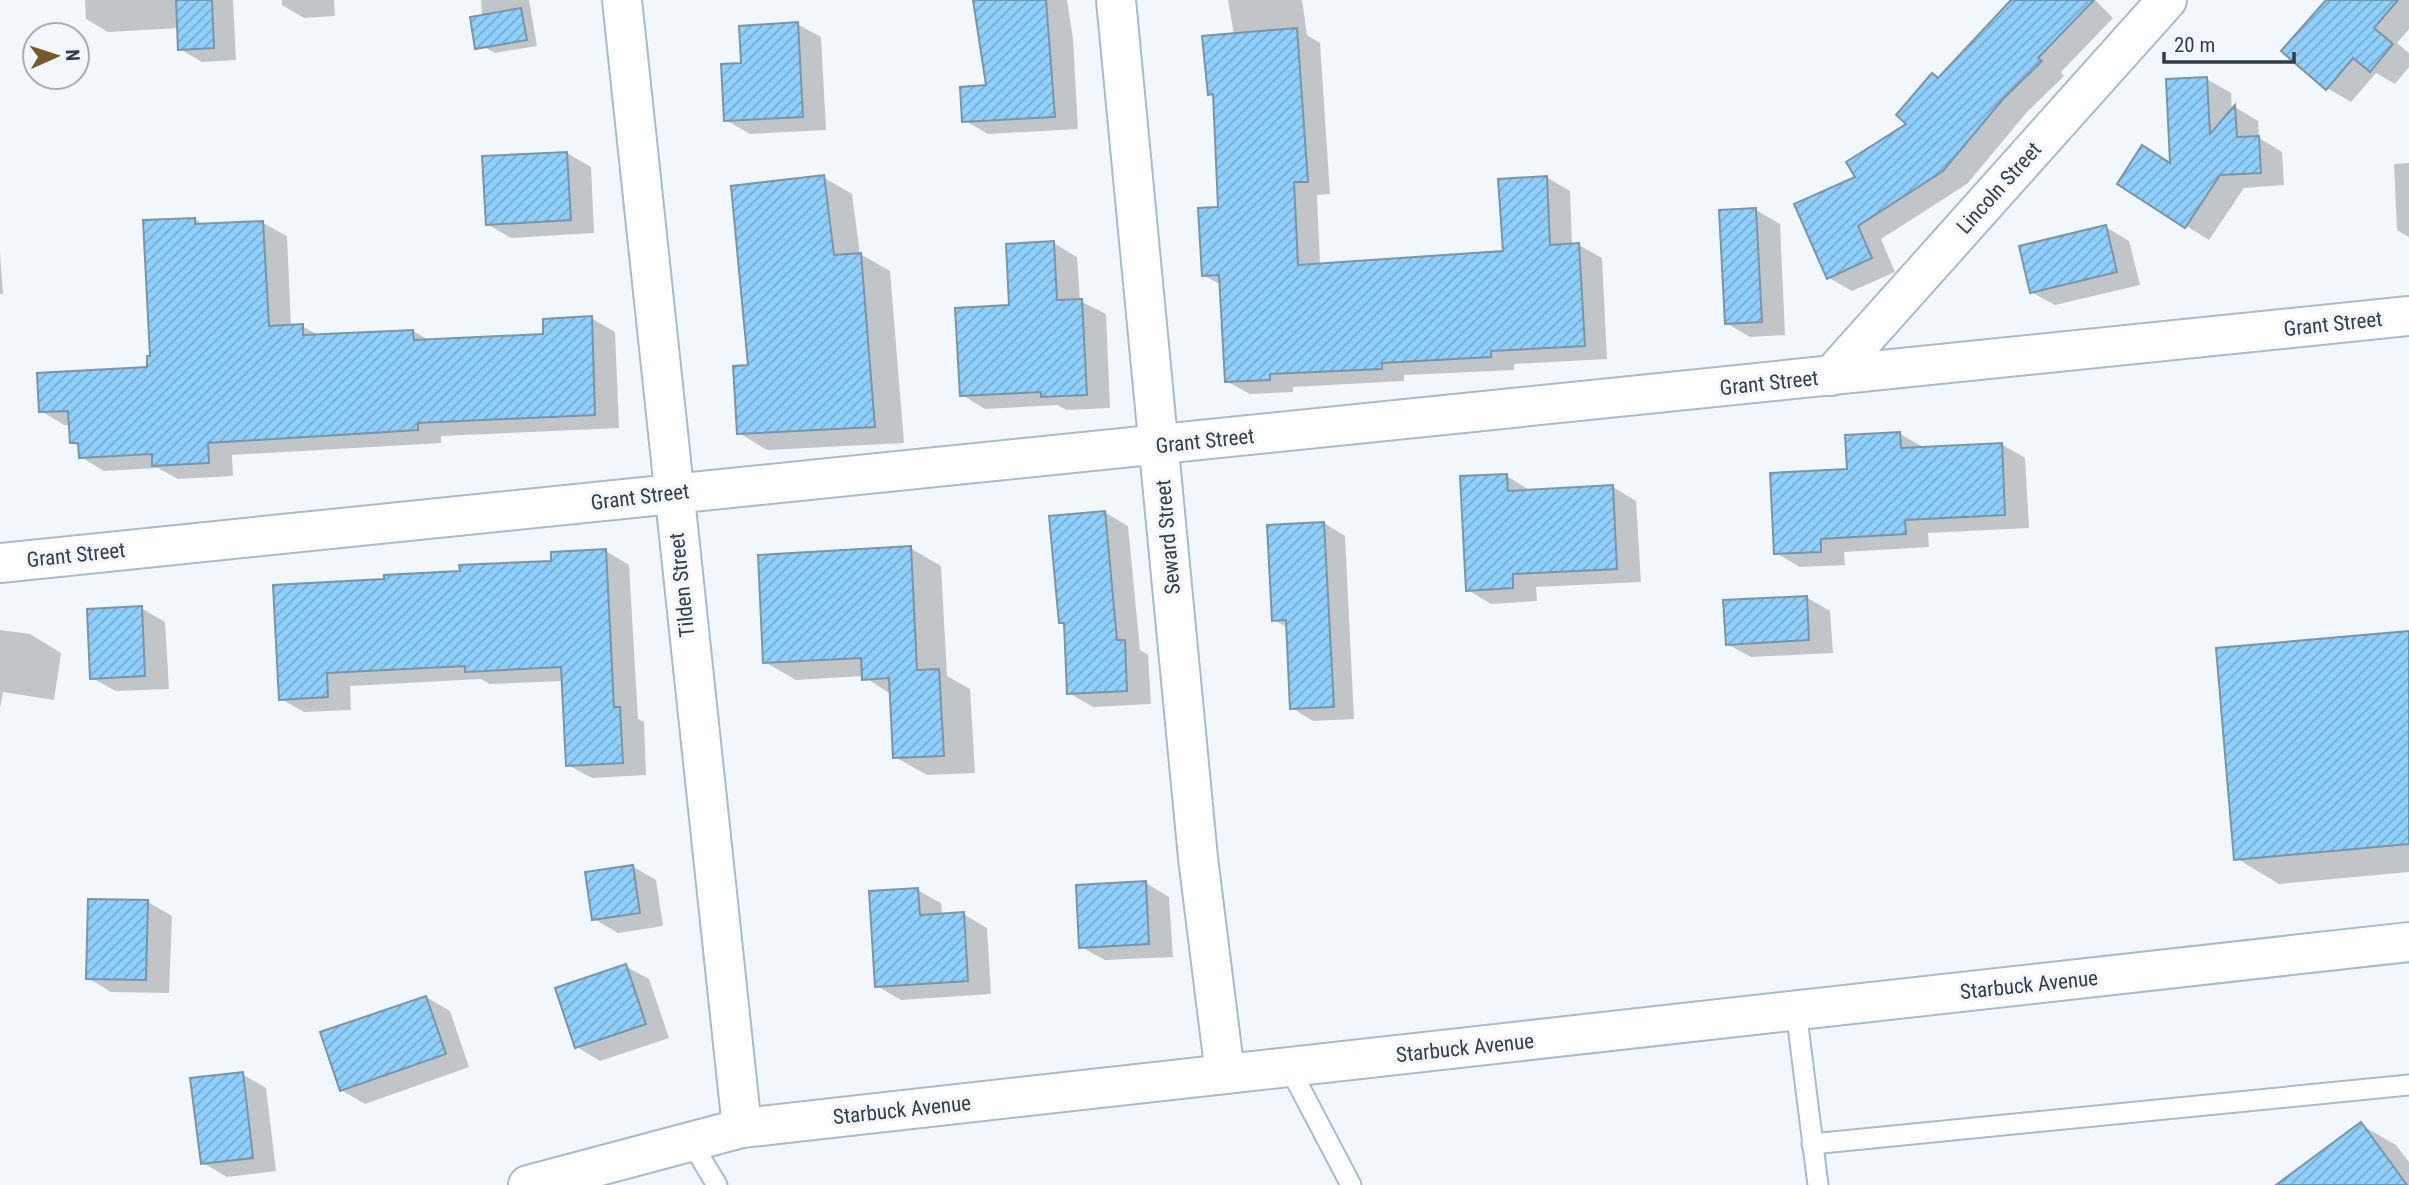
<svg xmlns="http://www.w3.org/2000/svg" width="2409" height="1185" viewBox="0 0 2409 1185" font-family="'Roboto Condensed',sans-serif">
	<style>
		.shadow { fill: #0003 }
		.building { fill: url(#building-hatch); stroke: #7d94a5; stroke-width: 2 }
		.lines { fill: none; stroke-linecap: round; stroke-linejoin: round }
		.lane-casing { stroke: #a4bdce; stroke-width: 23 }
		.street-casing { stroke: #a4bdce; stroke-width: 42 }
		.secondary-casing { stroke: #a4bdce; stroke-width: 42 }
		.lane { stroke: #fff; stroke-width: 19 }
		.street { stroke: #fff; stroke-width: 38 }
		.secondary { stroke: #fff; stroke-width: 38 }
		.labels { text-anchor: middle; stroke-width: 6; stroke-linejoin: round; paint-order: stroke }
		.street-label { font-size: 21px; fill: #343e46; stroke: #f2f7fb }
	</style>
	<defs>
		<pattern id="building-hatch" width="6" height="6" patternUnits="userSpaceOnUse" patternTransform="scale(1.75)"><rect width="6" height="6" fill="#8fd0fc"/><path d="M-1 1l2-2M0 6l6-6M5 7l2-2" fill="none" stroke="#76aace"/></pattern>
	</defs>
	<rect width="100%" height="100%" fill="#f2f7fb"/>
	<g class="shadow">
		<polygon points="85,0 233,0 236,60 202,62 180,49 179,28 108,32 86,19"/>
		<polygon points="282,0 334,0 335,16 304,18 282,5"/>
		<polygon points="481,0 529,0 537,46 495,53 484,47"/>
		<polygon points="975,0 1067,0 1073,39 1078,129 988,134 964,120 988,87"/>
		<polygon points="1228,0 1302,0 1307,35 1320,43 1330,194 1317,195 1320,265 1505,253 1546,177 1570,191 1572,245 1579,245 1602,258 1607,359 1514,364 1514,370 1404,375 1404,381 1293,387 1293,392 1250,394 1226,381 1221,285 1203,275 1220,209 1214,97 1209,93 1234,35"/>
		<polygon points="2013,0 2095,0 2113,18 2061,72 2064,76 2027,112 1967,184 1881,239 1895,272 1852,291 1829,278 1857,177 1909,124 1939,79"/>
		<polygon points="2328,0 2409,0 2409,29 2397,43 2409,53 2409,67 2395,84 2376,73 2351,102 2327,88"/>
		<polygon points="797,24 821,37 826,130 750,134 726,120 742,65"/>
		<polygon points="2207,79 2231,93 2232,112 2235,107 2258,121 2259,138 2282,152 2284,185 2244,188 2209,240 2119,184 2172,164"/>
		<polygon points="567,153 591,167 594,233 511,238 487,224"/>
		<polygon points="2409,163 2409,237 2397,230 2394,164"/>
		<polygon points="823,177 852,194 860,254 890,271 904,443 767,450 739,433 750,367"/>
		<polygon points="1756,210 1780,224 1785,335 1750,337 1726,323"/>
		<polygon points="195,219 205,226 263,223 287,236 291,327 302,326 320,336 413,331 430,341 545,335 591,318 615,332 619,428 441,436 441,443 232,455 233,476 178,479 158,468 104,471 81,457 80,447 72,442 71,425 64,425 41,411 149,369"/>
		<polygon points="2106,227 2129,241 2140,285 2055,305 2031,292"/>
		<polygon points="1053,243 1077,257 1080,301 1106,314 1110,408 1067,410 1057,405 985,409 962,395 1011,307"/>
		<polygon points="0,252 3,294 0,294"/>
		<polygon points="1900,434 1925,448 2001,444 2025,458 2029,528 1928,533 1929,547 1844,552 1845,565 1800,567 1776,553"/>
		<polygon points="1507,476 1531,491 1613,487 1636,501 1641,582 1536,587 1537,601 1491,604 1468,590"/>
		<polygon points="1104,512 1128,526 1140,650 1148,655 1151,704 1093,707 1069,693 1066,625 1061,622"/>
		<polygon points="1324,523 1345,536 1354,719 1313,721 1292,708 1288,628 1274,620"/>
		<polygon points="910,548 941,566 947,676 970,689 975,773 927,775 895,757 892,695 863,676 796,680 765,662"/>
		<polygon points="606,551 629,565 638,719 644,722 646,775 592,778 568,765 563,681 490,684 481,679 350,686 351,710 304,712 281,699 386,581 553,562"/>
		<polygon points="1806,597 1830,611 1833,653 1751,657 1727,644"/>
		<polygon points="141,608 165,622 169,689 116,691 92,678"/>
		<polygon points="0,630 30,634 61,653 54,700 3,692 0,709"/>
		<polygon points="2409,633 2409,872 2279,884 2236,858"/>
		<polygon points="632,866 656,880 663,926 618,933 594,919"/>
		<polygon points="1146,883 1169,897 1173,957 1105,960 1081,947"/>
		<polygon points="917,890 941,903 942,915 963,914 987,928 991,994 901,1000 877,986"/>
		<polygon points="148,902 172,916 169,993 111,992 88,978"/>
		<polygon points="625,966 649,979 669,1038 600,1061 577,1047"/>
		<polygon points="426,997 450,1011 469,1067 365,1104 341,1090"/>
		<polygon points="242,1074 266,1088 276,1171 227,1177 203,1163"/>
		<polygon points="2361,1125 2396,1145 2409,1162 2409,1185 2279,1185"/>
	</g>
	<g class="building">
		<polygon points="176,0 212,0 214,48 178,50"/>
		<polygon points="973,0 1046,0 1055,117 962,122 960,87 986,85"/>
		<polygon points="2011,0 2094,0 2038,58 2042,61 2003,99 1943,171 1858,226 1872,258 1827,279 1794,204 1855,177 1846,162 1906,124 1896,115 1932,73 1938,78"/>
		<polygon points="2326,0 2398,0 2374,28 2393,44 2370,72 2353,58 2326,90 2281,51"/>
		<polygon points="521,8 527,40 475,49 470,17"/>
		<polygon points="798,22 803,117 724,121 721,64 741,63 739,26"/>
		<polygon points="1297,28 1308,182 1294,182 1298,265 1503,251 1498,179 1547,176 1550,245 1579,243 1585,346 1491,351 1491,357 1382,363 1382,369 1270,374 1270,380 1225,382 1219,275 1202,276 1198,208 1218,207 1213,94 1208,95 1202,36"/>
		<polygon points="2207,77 2210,134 2235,105 2237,137 2259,136 2261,173 2220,175 2185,228 2117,184 2142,145 2170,163 2166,79"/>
		<polygon points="567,152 571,220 486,225 482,156"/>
		<polygon points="824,175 834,255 861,253 875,427 737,434 733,366 748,365 731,186"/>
		<polygon points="1756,208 1762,322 1725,324 1719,210"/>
		<polygon points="195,218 195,224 263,221 269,326 303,324 303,335 413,330 414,340 543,334 543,319 592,316 595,415 418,423 418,430 208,443 209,463 152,466 152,454 79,458 78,443 70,443 68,411 39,412 37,373 147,367 147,356 150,356 143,220"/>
		<polygon points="2106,225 2117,272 2030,293 2019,246"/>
		<polygon points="1054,241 1057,300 1082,299 1087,395 1041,397 1041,392 960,396 955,308 1009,305 1006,244"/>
		<polygon points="1900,432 1901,448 2002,443 2005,515 1905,520 1906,534 1821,539 1821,552 1774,554 1770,473 1847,469 1845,435"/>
		<polygon points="1507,474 1508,491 1613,485 1617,569 1513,574 1513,588 1466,591 1460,476"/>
		<polygon points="1105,511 1117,640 1125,640 1127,691 1067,694 1064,623 1059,623 1049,516"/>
		<polygon points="1324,522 1334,707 1290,709 1286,620 1272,621 1267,525"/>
		<polygon points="911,546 917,670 939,669 944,756 893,758 889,678 862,680 861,658 763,663 758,555"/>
		<polygon points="606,549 614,707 620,707 623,763 566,766 561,667 465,672 465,666 327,673 328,697 279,700 273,585 384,579 384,575 460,571 459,565 551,561 551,552"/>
		<polygon points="1807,596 1809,640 1726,645 1723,600"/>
		<polygon points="142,606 145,676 90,679 87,609"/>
		<polygon points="2409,631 2409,844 2234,860 2216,648"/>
		<polygon points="633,865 640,913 592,920 585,872"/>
		<polygon points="1146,881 1149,944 1079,948 1076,885"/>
		<polygon points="918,888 920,915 964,912 968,981 875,987 869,891"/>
		<polygon points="88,899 148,900 146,980 86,979"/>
		<polygon points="626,964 646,1024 575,1048 555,988"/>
		<polygon points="426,996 446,1054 340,1091 320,1032"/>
		<polygon points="243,1072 253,1158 201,1164 190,1078"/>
		<polygon points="2361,1122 2407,1185 2276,1185"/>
	</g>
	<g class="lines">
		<g class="lane-casing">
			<g id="lane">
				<polyline points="1796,1010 1818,1185"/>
				<polyline points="1289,1067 1351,1185"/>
				<polyline points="691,1142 717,1185"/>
				<polyline points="1812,1144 2409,1085"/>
			</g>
		</g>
		<g class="street-casing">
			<g id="street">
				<polyline points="622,0 742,1128"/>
				<polyline points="1116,0 1198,858 1225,1074"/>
				<polyline points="1831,376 2167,0"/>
				<polyline points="0,563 2409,316"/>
			</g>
		</g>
		<g class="secondary-casing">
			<polyline id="secondary" points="528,1185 742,1128 2409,942"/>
		</g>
		<use href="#lane" class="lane"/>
		<use href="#street" class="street"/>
		<use href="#secondary" class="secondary"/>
	</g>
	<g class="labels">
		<g class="street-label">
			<text transform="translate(1999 188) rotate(-48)" y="7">Lincoln Street</text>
			<text transform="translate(2333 324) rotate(-6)" y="7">Grant Street</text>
			<text transform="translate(1769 383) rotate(-6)" y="7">Grant Street</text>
			<text transform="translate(1205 441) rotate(-6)" y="7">Grant Street</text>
			<text transform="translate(640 497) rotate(-7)" y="7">Grant Street</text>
			<text transform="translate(1168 537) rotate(-95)" y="7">Seward Street</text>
			<text transform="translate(76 555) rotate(-6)" y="7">Grant Street</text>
			<text transform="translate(682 585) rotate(-96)" y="7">Tilden Street</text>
			<text transform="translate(2029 985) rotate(-6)" y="7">Starbuck Avenue</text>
			<text transform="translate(1465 1048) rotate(-6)" y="7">Starbuck Avenue</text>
			<text transform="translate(902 1110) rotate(-6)" y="7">Starbuck Avenue</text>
		</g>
	</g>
	<g transform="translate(56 56) rotate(87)"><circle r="33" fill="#f2f7fb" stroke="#a6adb3" stroke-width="2"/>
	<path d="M0-5L12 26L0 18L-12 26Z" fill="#745a2c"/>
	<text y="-10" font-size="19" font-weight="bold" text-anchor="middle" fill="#343e46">N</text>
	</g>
	<path d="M2164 52v10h130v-10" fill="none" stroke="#343e46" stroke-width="3.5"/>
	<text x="2174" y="52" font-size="21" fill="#343e46" stroke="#f2f7fb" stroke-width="5" paint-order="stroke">20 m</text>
</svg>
